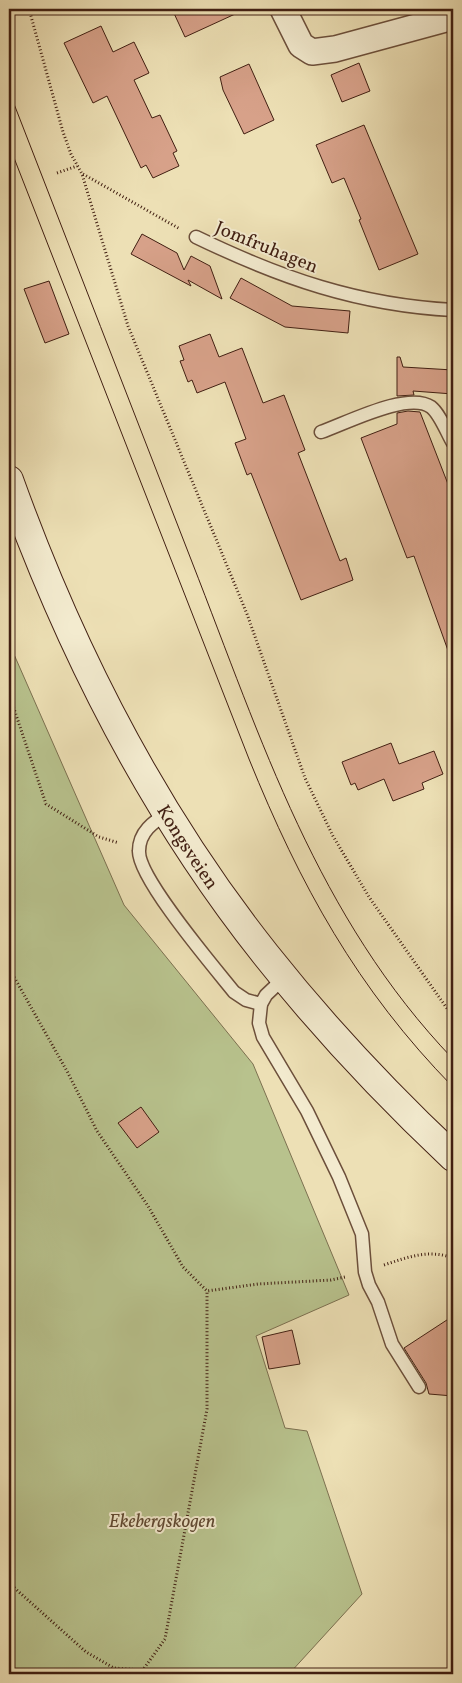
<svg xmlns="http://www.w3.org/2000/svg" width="462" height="1683" viewBox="0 0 462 1683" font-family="Vollkorn,serif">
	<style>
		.green { fill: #b8c28d; stroke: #7c7050 }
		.building { fill: #d7a189; stroke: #411f12 }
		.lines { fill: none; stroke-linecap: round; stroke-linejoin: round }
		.service-casing { stroke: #6c4f3b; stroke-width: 15 }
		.minor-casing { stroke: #6c4f3b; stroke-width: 28 }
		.secondary-casing { stroke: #411f12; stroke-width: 30 }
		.path { stroke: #411f12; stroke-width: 3; stroke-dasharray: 1 2.5; stroke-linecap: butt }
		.service { stroke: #f3ebcf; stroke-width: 12 }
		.minor { stroke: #f3ebcf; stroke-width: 25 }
		.secondary { stroke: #f3ebcf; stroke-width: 28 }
		.tram { stroke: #411f12; stroke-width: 1 }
		.labels { text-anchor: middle; stroke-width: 4; stroke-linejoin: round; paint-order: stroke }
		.street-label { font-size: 19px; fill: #411f12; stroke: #f3ebcf }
		.park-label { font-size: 19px; font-style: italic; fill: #5f4831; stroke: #f3ebcf }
	</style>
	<rect width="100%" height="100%" fill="#ede0b5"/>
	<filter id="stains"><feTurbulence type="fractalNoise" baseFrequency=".004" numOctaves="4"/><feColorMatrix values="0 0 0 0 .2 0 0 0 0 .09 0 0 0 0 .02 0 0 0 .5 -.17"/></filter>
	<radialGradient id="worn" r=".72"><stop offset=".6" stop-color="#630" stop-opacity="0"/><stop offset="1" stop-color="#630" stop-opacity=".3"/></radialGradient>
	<polygon class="green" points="9,643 124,905 253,1064 349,1295 256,1336 285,1428 307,1431 362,1594 289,1674 9,1674"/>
	<g class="building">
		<polygon points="172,9 246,9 185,37"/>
		<polygon points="101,26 113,52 134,42 149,73 134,80 152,118 160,115 177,151 173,153 179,166 153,178 146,165 141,168 107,96 93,103 64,43"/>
		<polygon points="359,63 370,91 342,102 331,75"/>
		<polygon points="249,64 274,120 244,134 223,90 220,77"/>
		<polygon points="364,125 418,254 379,270 359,220 361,219 344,178 332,183 316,145"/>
		<polygon points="142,234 177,253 184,270 191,256 210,266 222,299 188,280 191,286 131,254"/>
		<polygon points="241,278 292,306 350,311 348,333 285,327 230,298"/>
		<polygon points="49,281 69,334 45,343 24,289"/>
		<polygon points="210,334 219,357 242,348 263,403 284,395 305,450 298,453 340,561 346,558 353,580 301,600 251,473 247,475 235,443 246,439 225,382 197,393 192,380 188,382 180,361 184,360 179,346"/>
		<polygon points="397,357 400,357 403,367 453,370 453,394 413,391 414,395 397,396"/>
		<polygon points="408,411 420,412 453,497 453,656 450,656 414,556 407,558 361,438 397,424 397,413"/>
		<polygon points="391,743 399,764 434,751 443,774 422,783 424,789 393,801 384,779 358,790 355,783 351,785 342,762"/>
		<polygon points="141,1107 159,1132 137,1148 118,1123"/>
		<polygon points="453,1316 453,1396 429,1394 426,1383 404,1348"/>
		<polygon points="292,1330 300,1364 269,1369 262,1337"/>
	</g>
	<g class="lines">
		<g class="service-casing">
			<g id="service">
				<path d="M196 237C281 278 358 305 453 310"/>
				<path d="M321 432C347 423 408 391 431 407 440 414 447 433 453 443"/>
				<path d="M168 813C153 822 139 832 139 851 138 878 214 967 234 992L246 1000 261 1004"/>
				<polyline points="284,978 266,995 261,1004 259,1023 263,1037 307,1111 339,1177 362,1234 365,1272 369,1285 378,1302 392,1344 419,1387"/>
			</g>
		</g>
		<g class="minor-casing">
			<polyline id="minor" points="283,9 301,45 312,52 335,49 453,17"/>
		</g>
		<g class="secondary-casing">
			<g id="secondary">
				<path id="s1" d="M9 480C70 650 153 813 266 955 323 1027 386 1094 453 1157"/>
			</g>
		</g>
		<g class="path">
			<polyline points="29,9 63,132 71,154 82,174 128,326 247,614 305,778 333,836 369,897 453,1017"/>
			<polyline points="57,173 77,166"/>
			<polyline points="83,174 180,229"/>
			<polyline points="9,694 46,804 99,837 119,843"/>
			<polyline points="9,968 68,1073 97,1131 148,1206 183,1267 207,1291 258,1284 331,1280 345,1277"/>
			<path d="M384 1265C408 1257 429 1249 453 1258"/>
			<polyline points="9,1583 86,1652 114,1668 142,1670"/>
			<polyline points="140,1674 165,1639 207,1409 207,1291"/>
		</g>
		<use href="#service" class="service"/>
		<use href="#minor" class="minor"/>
		<use href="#secondary" class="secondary"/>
		<g class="tram">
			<path d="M9 91C70 248 131 405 192 562 262 741 317 917 453 1059"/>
			<path d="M9 145 249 759C300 885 357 989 453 1087"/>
		</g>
	</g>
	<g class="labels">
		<g class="street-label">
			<text transform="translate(267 246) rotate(22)" y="7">Jomfruhagen</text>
			<text dy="7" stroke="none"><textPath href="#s1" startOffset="409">Kongsveien</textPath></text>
		</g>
		<g class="park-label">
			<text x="162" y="1527">Ekebergskogen</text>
		</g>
	</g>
	<rect width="462" height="1683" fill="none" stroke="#ede0b5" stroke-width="30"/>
	<rect x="10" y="10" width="442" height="1663" fill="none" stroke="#411f12" stroke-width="2.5"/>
	<rect x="15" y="15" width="432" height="1653" fill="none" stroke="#411f12"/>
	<rect width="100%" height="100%" filter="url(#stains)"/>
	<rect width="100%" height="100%" fill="url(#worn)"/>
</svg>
